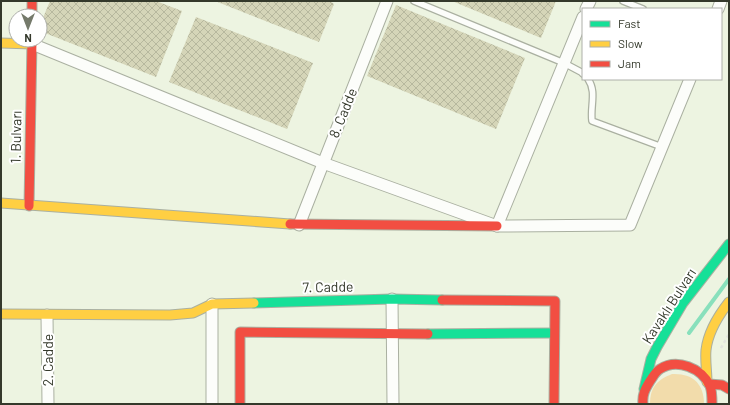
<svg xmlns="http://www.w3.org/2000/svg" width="730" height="405" viewBox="0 0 730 405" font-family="Barlow,sans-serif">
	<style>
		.grass { fill: #f2dcab }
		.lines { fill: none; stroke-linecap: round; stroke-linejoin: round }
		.stream { stroke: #88e0bc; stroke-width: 4 }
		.building { fill: url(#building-cross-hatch) }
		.lane-casing { stroke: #aab0a1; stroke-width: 8 }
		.street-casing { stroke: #aab0a1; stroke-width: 13 }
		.fast-casing { stroke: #aab0a1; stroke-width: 11 }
		.slow-casing { stroke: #aab0a1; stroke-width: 11 }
		.jam-casing { stroke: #aab0a1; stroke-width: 11 }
		.path { stroke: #e3e5de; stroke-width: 2.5; stroke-dasharray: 3 3; stroke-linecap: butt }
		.lane { stroke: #fcfdfa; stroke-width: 5.5 }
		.street { stroke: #fcfdfa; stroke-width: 11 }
		.fast { stroke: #16e098; stroke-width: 9 }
		.slow { stroke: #ffcf43; stroke-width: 9 }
		.jam { stroke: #f24e42; stroke-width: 9 }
		.labels { text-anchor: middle; stroke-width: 4; stroke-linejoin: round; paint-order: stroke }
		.street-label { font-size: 14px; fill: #34392b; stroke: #fff }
	</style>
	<defs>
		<pattern id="building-cross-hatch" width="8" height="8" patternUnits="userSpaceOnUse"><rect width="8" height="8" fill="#d5d5b8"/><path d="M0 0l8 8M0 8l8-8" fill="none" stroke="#b7b89e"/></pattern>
	</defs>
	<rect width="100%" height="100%" fill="#edf4e1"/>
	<path class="grass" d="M672 374C693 373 704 384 704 404H650C650 387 657 380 672 374Z"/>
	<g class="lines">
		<polyline class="stream" points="689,333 729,279"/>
	</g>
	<g class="building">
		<polygon points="50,1 156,1 182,11 156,77 40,31 40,25"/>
		<polygon points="215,1 330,1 334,4 319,42"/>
		<polygon points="452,1 556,1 541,38"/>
		<polygon points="396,5 525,58 496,129 367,76"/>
		<polygon points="196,17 313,63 287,129 169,82"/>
	</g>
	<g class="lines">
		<g class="lane-casing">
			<g id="lane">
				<polyline points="414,1 564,63 581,72 583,74"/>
				<polyline points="623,1 643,9"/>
				<path d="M588 79C597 92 590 106 592 121L662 147"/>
			</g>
		</g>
		<g class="street-casing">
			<g id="street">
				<polyline points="586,9 590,1"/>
				<polyline points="718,9 721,1"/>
				<polyline points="32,44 323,163 497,226 630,225 690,79"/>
				<polyline points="299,225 387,1"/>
				<polyline points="497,226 583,17"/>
				<polyline points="392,299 393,404"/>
				<polyline points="212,304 212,404"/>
				<polyline points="47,315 48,404"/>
			</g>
		</g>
		<g class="fast-casing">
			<g id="fast">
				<polyline points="254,303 392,299 442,300"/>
				<polyline points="428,334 554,333"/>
				<polyline points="644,389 651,359 657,347 683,303 729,244"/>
			</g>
		</g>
		<g class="slow-casing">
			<g id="slow">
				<polyline points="1,43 32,44"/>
				<polyline points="1,203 290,224"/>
				<polyline points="1,314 170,315 193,313 212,304 254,303"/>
				<path d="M707 382C707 371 705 361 706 350 708 332 718 316 729 302"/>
			</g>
		</g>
		<g class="jam-casing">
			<g id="jam">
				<polyline points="32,1 32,16"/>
				<polyline points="29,206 32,40"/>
				<polyline points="290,224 497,226"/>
				<polyline points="442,300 555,301 554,404"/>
				<polyline points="709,384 722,385 729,389"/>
				<polyline points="240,404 240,332 428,334"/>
				<path d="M643 404C642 395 645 389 650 381 653 377 655 372 660 369 677 358 702 368 710 386 712 391 712 398 712 404"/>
			</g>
		</g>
		<polyline class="path" points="721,348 729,334"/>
		<use href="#lane" class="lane"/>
		<use href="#street" class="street"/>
		<use href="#fast" class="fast"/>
		<use href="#slow" class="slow"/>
		<use href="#jam" class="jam"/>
	</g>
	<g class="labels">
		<g class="street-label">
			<text transform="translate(343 113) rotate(-68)" y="5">8. Cadde</text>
			<text transform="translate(16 137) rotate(-89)" y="5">1. Bulvarı</text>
			<text transform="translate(328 287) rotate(-1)" y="5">7. Cadde</text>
			<text transform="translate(669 306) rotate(-57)" y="5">Kavaklı Bulvarı</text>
			<text transform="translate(48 360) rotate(-90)" y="5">2. Cadde</text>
		</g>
	</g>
	<rect width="730" height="405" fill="none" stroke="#34392b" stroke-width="4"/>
	<rect x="582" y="8" width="140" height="72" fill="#ffffff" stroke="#aeb0aa"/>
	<rect x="590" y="21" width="20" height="6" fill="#16e098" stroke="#aeb0aa"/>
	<text x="618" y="28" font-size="12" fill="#34392b">Fast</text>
	<rect x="590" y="41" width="20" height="6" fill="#ffcf43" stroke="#aeb0aa"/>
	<text x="618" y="48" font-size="12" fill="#34392b">Slow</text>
	<rect x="590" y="61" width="20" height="6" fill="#f24e42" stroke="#aeb0aa"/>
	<text x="618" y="68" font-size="12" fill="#34392b">Jam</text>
	<g transform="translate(28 28) rotate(180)"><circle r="19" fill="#ffffff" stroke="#aeb0aa"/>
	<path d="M0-3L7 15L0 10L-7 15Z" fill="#757a6b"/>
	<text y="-6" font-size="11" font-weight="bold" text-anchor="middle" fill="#34392b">N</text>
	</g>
</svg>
